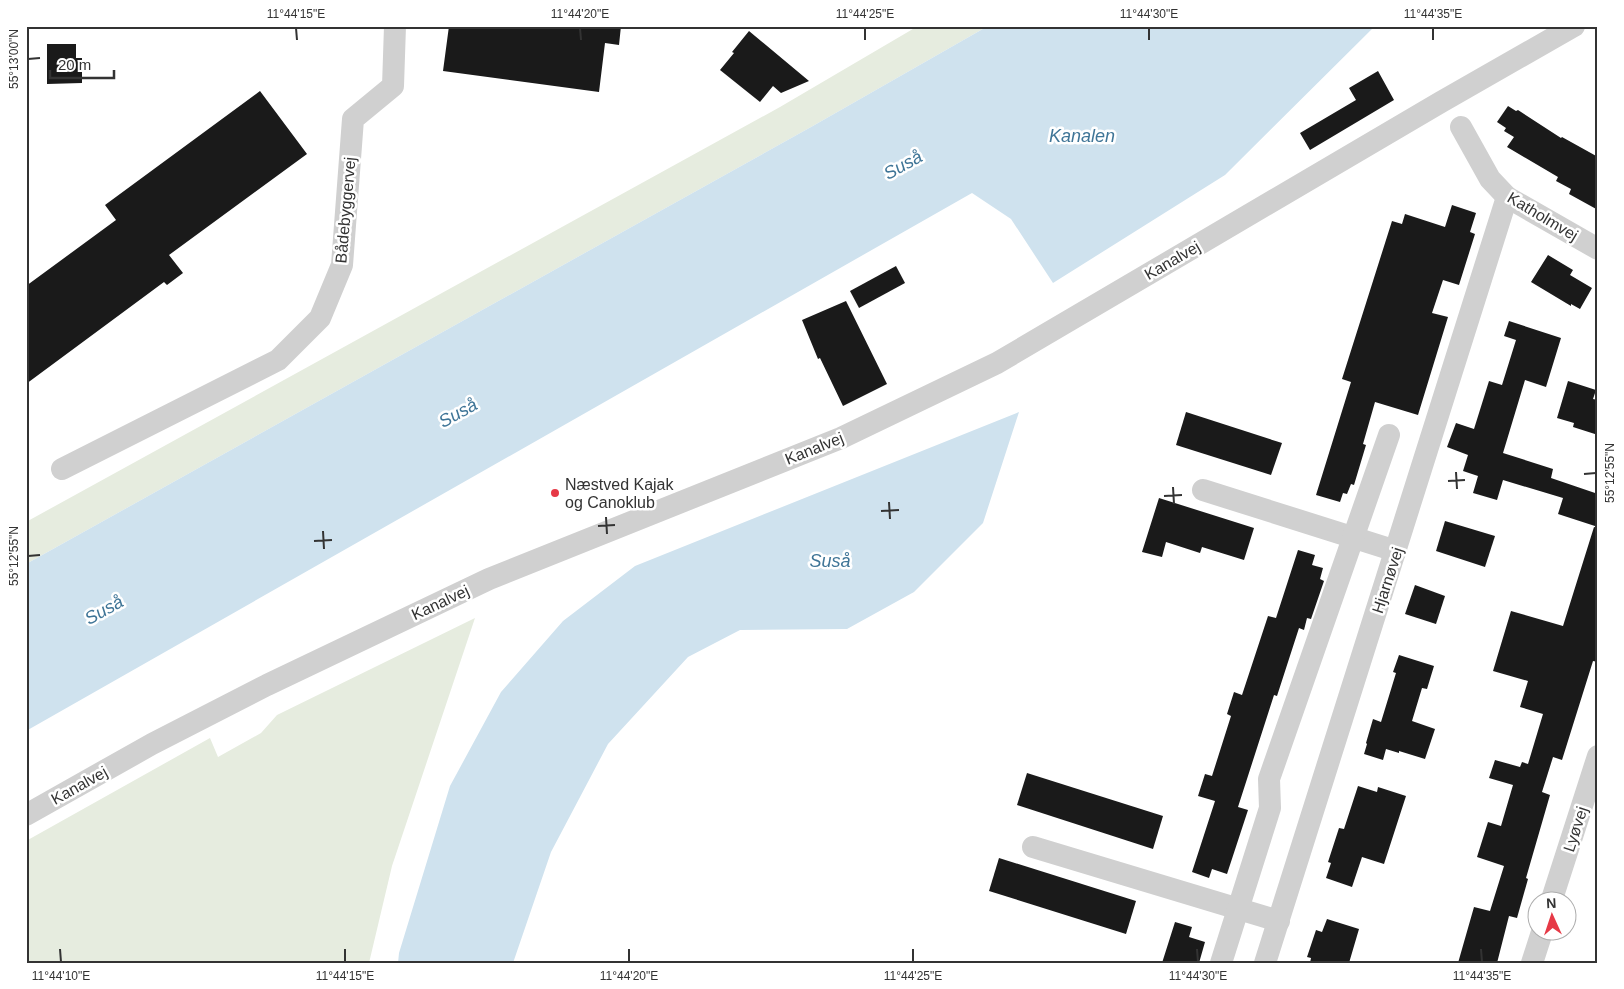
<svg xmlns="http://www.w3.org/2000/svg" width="1624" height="989" viewBox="0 0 1624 989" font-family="Arial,sans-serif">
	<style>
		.green { fill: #e6ecdf }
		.water { fill: #cfe2ee }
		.building { fill: #1a1a1a }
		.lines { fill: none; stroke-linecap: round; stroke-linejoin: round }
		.minor { stroke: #d0d0d0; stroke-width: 22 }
		.ticks { fill: none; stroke: #333; stroke-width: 2 }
		.poi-dot { fill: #e63946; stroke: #fff; stroke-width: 2 }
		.labels { text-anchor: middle; stroke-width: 5; stroke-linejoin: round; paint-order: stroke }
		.street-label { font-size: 16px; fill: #333; stroke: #fff }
		.poi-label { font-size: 16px; fill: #333; stroke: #fff; text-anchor: start }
		.water-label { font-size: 18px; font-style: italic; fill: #3f7597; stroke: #fff }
		.neatline { fill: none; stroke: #333; stroke-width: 2 }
		.ticks-label { font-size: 12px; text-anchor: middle; fill: #333 }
	</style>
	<rect width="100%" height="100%" fill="#fff"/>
	<g class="green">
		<polygon points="918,26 988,26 811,127 26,564 26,522 780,107"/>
		<polygon points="475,618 392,866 369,963 26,963 26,841 210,738 218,757 261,733 277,715"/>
	</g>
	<g class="water">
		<polygon points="988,26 1375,26 1225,175 1053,283 1011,219 972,193 26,731 26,564 811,127"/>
		<polygon points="1019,412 983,523 914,592 847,629 740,630 688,657 608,744 551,852 513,963 398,963 399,953 450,786 501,692 563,621 635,566"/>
	</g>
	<g class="building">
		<polygon points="449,26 621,26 619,45 605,43 599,92 443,71"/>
		<polygon points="749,31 809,81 781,93 773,86 760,102 720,70 734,53 732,52"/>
		<polygon points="47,44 76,44 76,58 82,58 82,83 47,84"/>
		<polygon points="1378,71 1394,100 1310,150 1300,133 1356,100 1349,88"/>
		<polygon points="260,91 307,154 169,255 183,273 167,285 164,282 26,384 26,286 116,220 105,205"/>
		<polygon points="1508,106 1516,111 1518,110 1561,138 1562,137 1598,157 1598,210 1569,194 1571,189 1556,181 1558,177 1507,147 1514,137 1504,131 1506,128 1497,122"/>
		<polygon points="1452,205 1476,213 1470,232 1475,234 1459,285 1443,280 1432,313 1448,317 1418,415 1375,402 1363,444 1366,445 1354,485 1351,484 1347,494 1343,493 1340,502 1316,495 1351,382 1342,379 1392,221 1402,224 1405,214 1445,227"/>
		<polygon points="1548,255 1573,270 1570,275 1592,288 1580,309 1571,304 1571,306 1531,282"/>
		<polygon points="896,266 905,283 859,308 850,291"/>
		<polygon points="846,301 887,384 843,406 820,358 818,359 802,320"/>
		<polygon points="1509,321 1561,338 1546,387 1525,380 1503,453 1553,469 1551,478 1598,494 1598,527 1558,514 1563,498 1503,480 1497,500 1473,493 1478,476 1463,471 1468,455 1447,447 1456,423 1474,429 1489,381 1502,385 1516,340 1504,336"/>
		<polygon points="1568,381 1596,390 1593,399 1598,400 1598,435 1573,427 1574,423 1557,418"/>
		<polygon points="1186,412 1282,443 1271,475 1176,445"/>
		<polygon points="1159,498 1254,528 1244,560 1202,547 1200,553 1166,542 1162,557 1142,552"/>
		<polygon points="1445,521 1495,536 1485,567 1436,551"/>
		<polygon points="1594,527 1598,528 1598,662 1593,661 1562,760 1553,757 1542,792 1550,795 1526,878 1528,879 1517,918 1509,916 1497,963 1458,963 1474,907 1490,911 1504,866 1477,857 1488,822 1501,826 1513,785 1489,778 1495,760 1520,767 1522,762 1528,764 1543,714 1520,707 1528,681 1493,671 1511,611 1563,626"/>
		<polygon points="1298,550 1315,555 1312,565 1323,568 1320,579 1324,581 1311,619 1307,618 1304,630 1299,628 1277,696 1274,695 1238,807 1248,810 1227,874 1212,869 1209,878 1192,872 1215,801 1198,796 1205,774 1212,776 1231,716 1227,714 1234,692 1242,695 1268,616 1276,618"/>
		<polygon points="1415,585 1445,596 1436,624 1405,614"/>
		<polygon points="1399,655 1434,666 1427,689 1422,688 1412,721 1435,729 1425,759 1399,751 1399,753 1386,749 1383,760 1364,754 1367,744 1366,743 1373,719 1381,722 1396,673 1393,672"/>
		<polygon points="1027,773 1163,816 1153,849 1017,805"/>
		<polygon points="1358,786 1377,792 1378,787 1406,796 1384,864 1362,857 1352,887 1326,878 1331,863 1328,862 1339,828 1344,829"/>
		<polygon points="999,858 1136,901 1126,934 989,891"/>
		<polygon points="1327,919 1359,929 1349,963 1310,963 1311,958 1307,957 1316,930 1322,932"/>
		<polygon points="1175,922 1192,927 1189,937 1205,942 1199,963 1162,963"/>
	</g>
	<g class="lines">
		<g class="minor">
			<polyline points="1461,127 1490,179 1507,197 1598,249"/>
			<polyline points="62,469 278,360 320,318 342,265 353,119 393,86 395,26"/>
			<polyline points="1203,490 1396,551"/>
			<polyline points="26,815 152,744 267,685 489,579 841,438 997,363 1441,102 1574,26"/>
			<polyline points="1033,847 1279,921"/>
			<polyline points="1551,902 1598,756"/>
			<polyline points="1221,963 1270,808 1269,779 1389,435"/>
			<polyline points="1265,963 1507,197"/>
			<polyline points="1532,963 1542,932"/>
		</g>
	</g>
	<path class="ticks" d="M296 28 297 40M580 28 581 40M865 28V40M1149 28V40M1433 28V40M28 59 40 58M1456 472 1457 489M1584 474 1596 473M1448 481 1465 480M1173 487 1174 504M1164 496 1182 495M889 502 890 519M881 511 899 510M606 517 607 534M598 526 615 525M323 531 324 549M314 541 332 540M28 556 40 555M60 949 61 962M345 949V962M629 949V962M913 949V962M1197 949 1198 962M1481 949 1482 962"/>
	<circle class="poi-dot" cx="555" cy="493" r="5"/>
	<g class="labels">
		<g class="street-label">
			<text transform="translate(345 210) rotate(-85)" y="6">Bådebyggervej</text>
			<text transform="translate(1543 216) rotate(31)" y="6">Katholmvej</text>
			<text transform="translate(1172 260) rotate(-30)" y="6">Kanalvej</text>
			<text transform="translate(814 448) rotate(-22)" y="6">Kanalvej</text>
			<text transform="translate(1387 580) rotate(-72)" y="6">Hjarnøvej</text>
			<text transform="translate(440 602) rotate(-25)" y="6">Kanalvej</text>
			<text transform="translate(79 785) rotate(-29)" y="6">Kanalvej</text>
			<text transform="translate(1575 829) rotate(-72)" y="6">Lyøvej</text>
		</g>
		<g class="poi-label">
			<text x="565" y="490">Næstved Kajak<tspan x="565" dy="18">og Canoklub</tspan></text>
		</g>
		<g class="water-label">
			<text x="1082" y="142">Kanalen</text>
			<text transform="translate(903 165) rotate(-29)" y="6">Suså</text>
			<text transform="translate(458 413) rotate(-29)" y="6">Suså</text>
			<text x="830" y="567">Suså</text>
			<text transform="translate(104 610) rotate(-29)" y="6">Suså</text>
		</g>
	</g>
	<rect width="1624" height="989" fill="none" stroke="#ffffff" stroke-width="55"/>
	<g transform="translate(1552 916) rotate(357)"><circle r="24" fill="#ffffff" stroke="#adadad"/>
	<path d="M0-4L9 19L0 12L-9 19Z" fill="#e63946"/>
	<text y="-8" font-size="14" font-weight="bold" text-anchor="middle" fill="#333333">N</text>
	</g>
	<path d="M50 70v8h64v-8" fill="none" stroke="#333333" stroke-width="2.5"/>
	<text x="58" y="70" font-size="15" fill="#333333" stroke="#ffffff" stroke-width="4" paint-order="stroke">20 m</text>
	<rect x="28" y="28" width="1568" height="934" class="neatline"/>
	<g class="ticks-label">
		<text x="296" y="18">11°44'15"E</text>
		<text x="580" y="18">11°44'20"E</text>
		<text x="865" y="18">11°44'25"E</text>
		<text x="1149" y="18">11°44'30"E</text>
		<text x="1433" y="18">11°44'35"E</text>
		<text transform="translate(14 59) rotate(-90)" y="4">55°13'00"N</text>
		<text transform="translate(1610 473) rotate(-90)" y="4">55°12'55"N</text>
		<text transform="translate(14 556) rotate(-90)" y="4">55°12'55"N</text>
		<text x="61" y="980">11°44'10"E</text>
		<text x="345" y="980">11°44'15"E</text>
		<text x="629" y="980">11°44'20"E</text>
		<text x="913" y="980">11°44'25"E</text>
		<text x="1198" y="980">11°44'30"E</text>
		<text x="1482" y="980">11°44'35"E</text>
	</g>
</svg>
